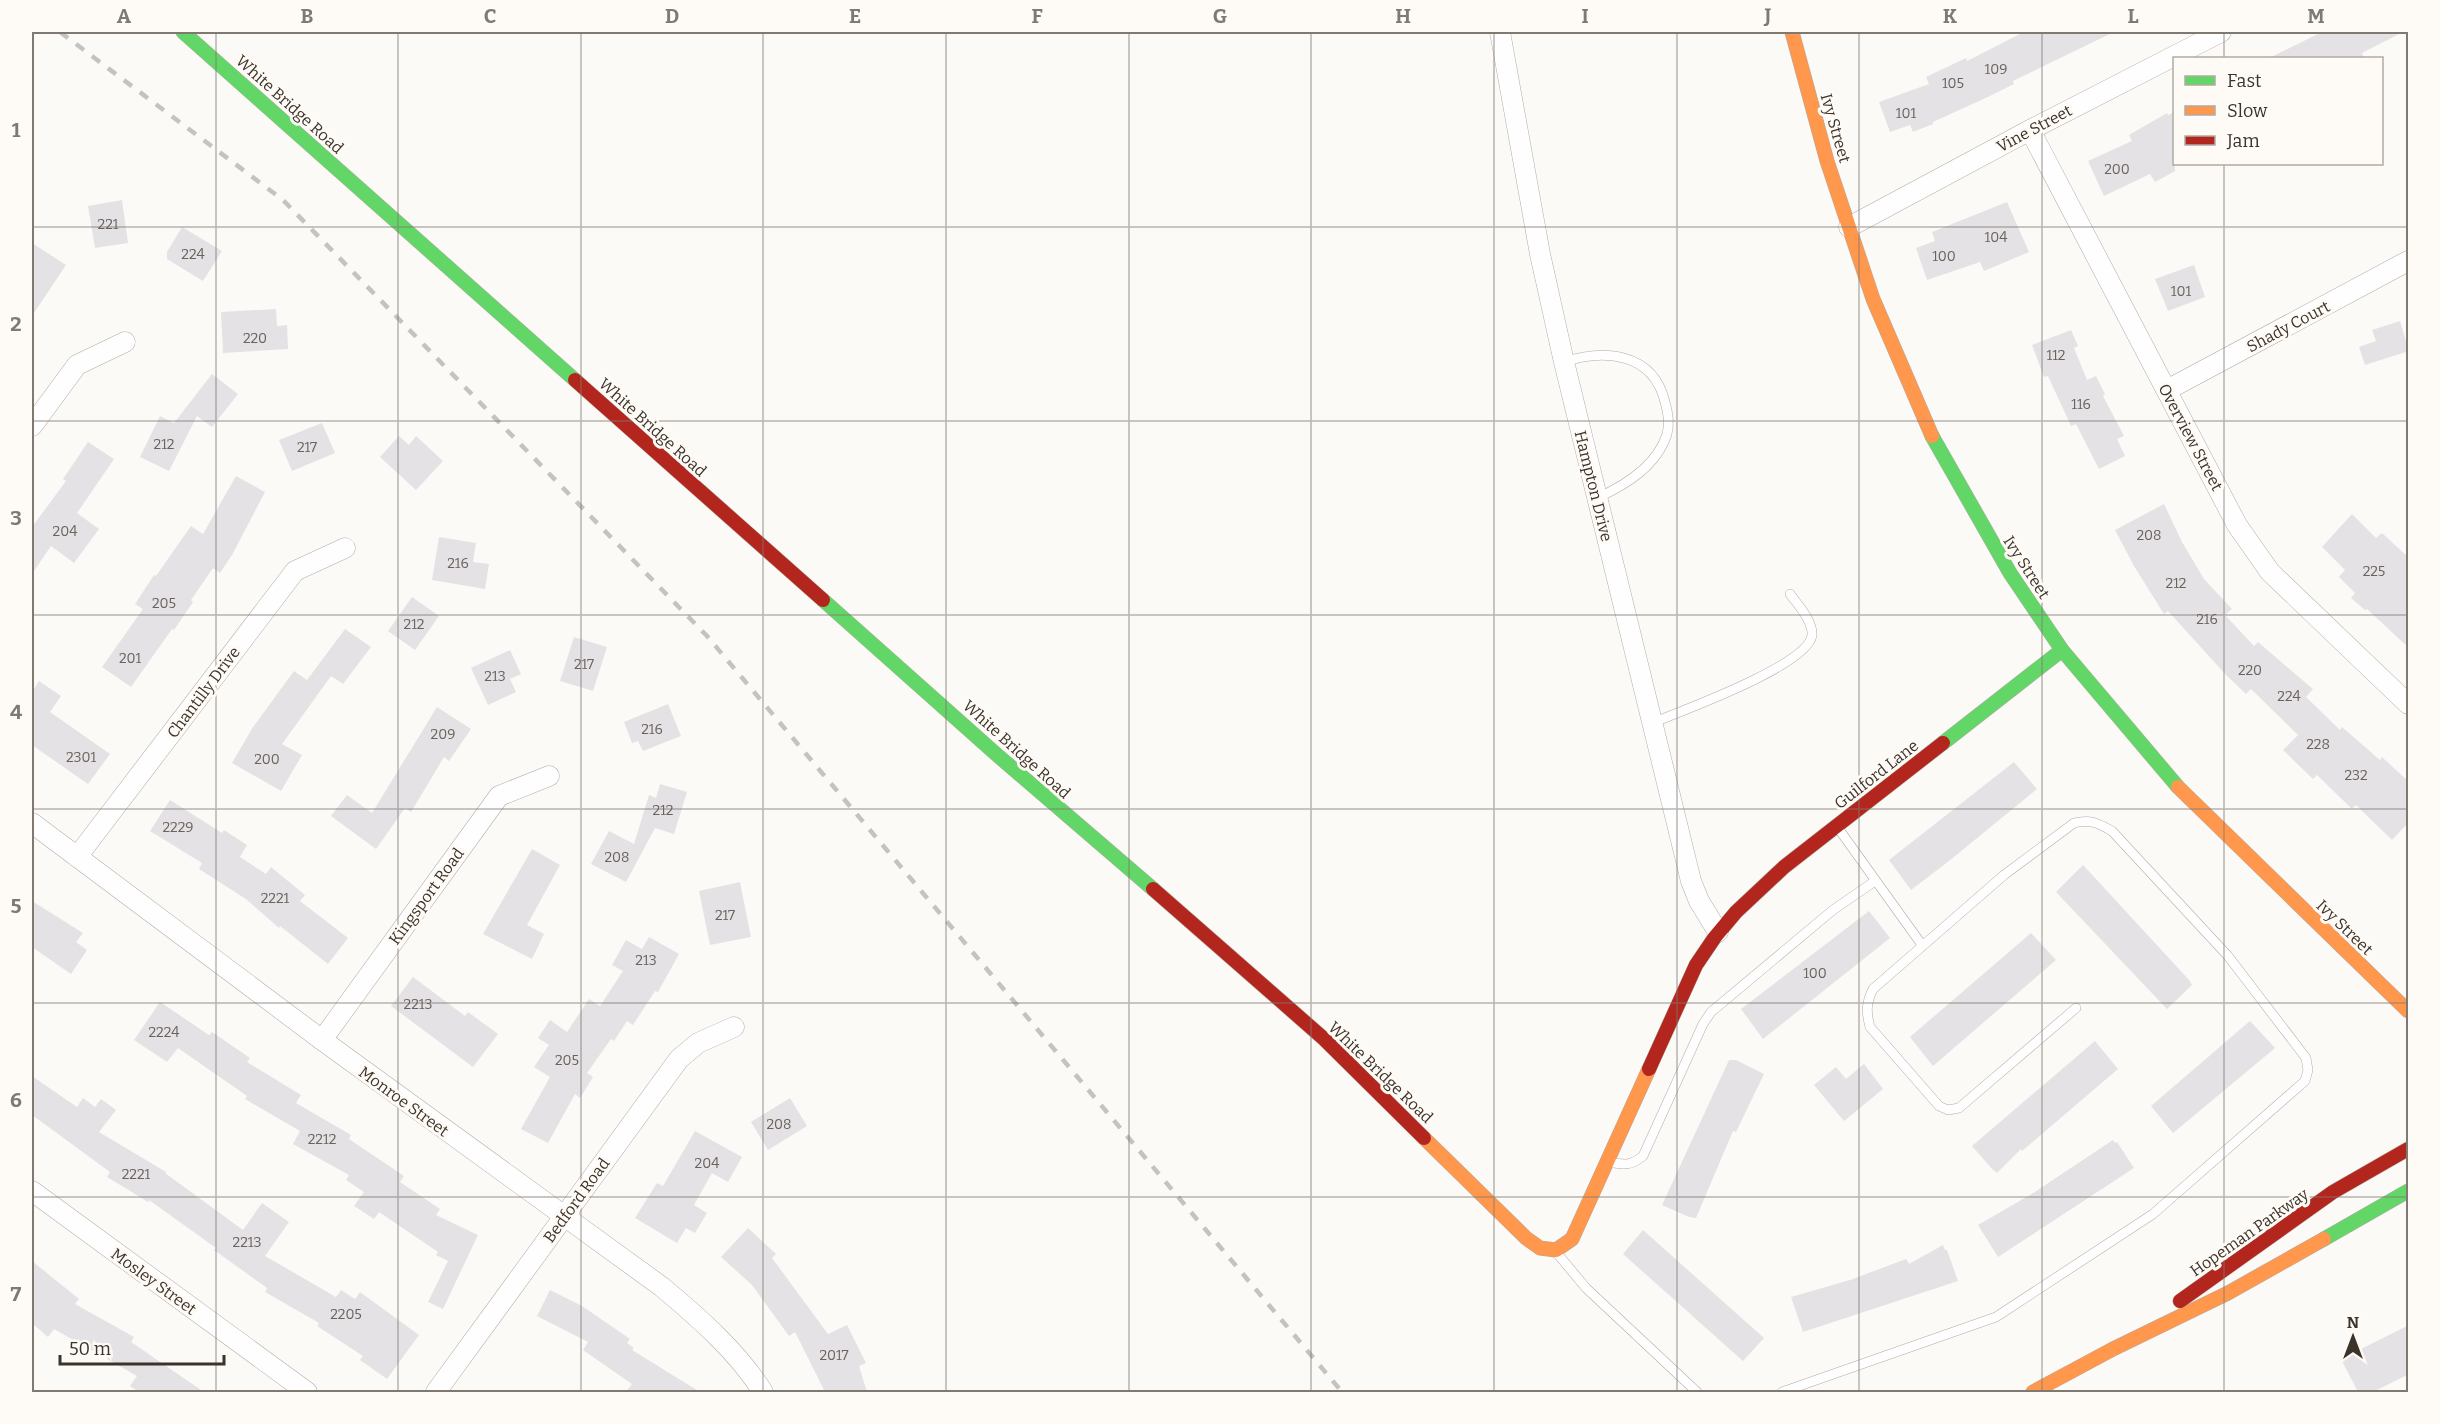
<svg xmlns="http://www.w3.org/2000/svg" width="2440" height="1424" viewBox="0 0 2440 1424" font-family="Bitter,serif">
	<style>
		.building { fill: #e5e2e5 }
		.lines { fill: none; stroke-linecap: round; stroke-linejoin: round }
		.lane-casing { stroke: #b1aca7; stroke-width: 10 }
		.street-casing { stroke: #b1aca7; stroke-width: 21 }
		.fast-casing { stroke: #b1aca7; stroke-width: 15 }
		.slow-casing { stroke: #b1aca7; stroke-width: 15 }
		.jam-casing { stroke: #b1aca7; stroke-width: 15 }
		.lane { stroke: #fffefe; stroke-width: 9 }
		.street { stroke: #fffefe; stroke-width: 20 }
		.fast { stroke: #63d668; stroke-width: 14 }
		.slow { stroke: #ff974d; stroke-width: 14 }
		.jam { stroke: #b3261e; stroke-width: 14 }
		.rail { stroke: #c4c3c1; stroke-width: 4.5; stroke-dasharray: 10 10; stroke-linecap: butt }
		.grid { fill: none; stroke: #7f7972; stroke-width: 1.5; stroke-opacity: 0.55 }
		.labels { text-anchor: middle; stroke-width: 6; stroke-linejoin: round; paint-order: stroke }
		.number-label { font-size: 14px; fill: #6a625d }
		.street-label { font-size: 16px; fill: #3c332a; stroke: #fefaf5 }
		.neatline { fill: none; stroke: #7f7972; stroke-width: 2 }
		.grid-label { font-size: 20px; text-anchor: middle; font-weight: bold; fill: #7f7972 }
	</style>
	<rect width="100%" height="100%" fill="#fcfaf7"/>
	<g class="building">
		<polygon points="2024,32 2114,32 2013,81 2014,84 1990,96 1933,122 1933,124 1913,132 1910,125 1890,132 1879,102 1929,84 1926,77 1966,58 1967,61"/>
		<polygon points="2322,32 2403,32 2362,53 2364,58 2269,58"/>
		<polygon points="2175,112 2175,171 2155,182 2150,174 2104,196 2088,161 2132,141 2129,135 2167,113 2168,115"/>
		<polygon points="122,200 128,243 95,248 88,206"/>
		<polygon points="2007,202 2029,252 1984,271 1980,262 1927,280 1916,248 1935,241 1932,232"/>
		<polygon points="182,227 222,251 203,281 167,259 167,252"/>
		<polygon points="32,243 66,265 32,316"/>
		<polygon points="2194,265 2205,297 2168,311 2155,279"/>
		<polygon points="276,309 277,326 287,325 288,349 223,353 221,312"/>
		<polygon points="2400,321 2409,351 2365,365 2359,347 2376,341 2372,330"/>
		<polygon points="2071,330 2078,346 2074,348 2087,380 2096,376 2105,394 2103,396 2124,436 2117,439 2125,456 2099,469 2076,424 2071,426 2048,376 2044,377 2032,345"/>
		<polygon points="212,374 238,394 212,427 197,416 169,471 140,457 160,416 174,423"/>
		<polygon points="322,423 335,453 292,471 279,440"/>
		<polygon points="399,436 409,445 416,436 443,461 416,490 380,457"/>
		<polygon points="88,442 114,459 77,513 99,529 74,563 51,546 32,574 32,527 66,481 63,479"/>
		<polygon points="236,476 265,492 232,555 220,573 213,568 191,600 193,602 174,630 172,629 131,687 102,667 143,609 135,604 154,575 156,576 191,526 203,534"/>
		<polygon points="2164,504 2182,542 2204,579 2232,609 2225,615 2254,646 2258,642 2313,689 2306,697 2340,730 2342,727 2380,760 2382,757 2409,782 2409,822 2392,840 2356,805 2352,809 2317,775 2313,779 2283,750 2298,735 2251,689 2246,694 2226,675 2168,611 2164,614 2134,566 2115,530"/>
		<polygon points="2352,514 2376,538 2382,533 2409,558 2409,648 2367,609 2365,610 2351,598 2355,593 2339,577 2345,570 2322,547"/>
		<polygon points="439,537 476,543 473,562 489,564 485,589 432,580"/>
		<polygon points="412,597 439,616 415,650 388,631"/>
		<polygon points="345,629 371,647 343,684 331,676 282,744 302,755 281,791 232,763 253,727 294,671 307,680"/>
		<polygon points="574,637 607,647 593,691 560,681"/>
		<polygon points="510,650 521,674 510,679 516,692 488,705 471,668"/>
		<polygon points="39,681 61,696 50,712 110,754 88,784 32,745 32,692"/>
		<polygon points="668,704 681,736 643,751 638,741 632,743 624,722"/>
		<polygon points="437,707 471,729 449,761 444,757 411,812 405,808 376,849 331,816 347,795 372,813"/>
		<polygon points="2014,762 2037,789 1949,861 1911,890 1889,860"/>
		<polygon points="660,784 687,792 674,834 655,828 626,882 591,864 609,831 634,844 649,795 656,798"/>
		<polygon points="170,800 222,833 224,830 247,845 240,857 266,874 271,867 305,895 300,901 348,938 328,964 280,926 279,928 246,899 199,869 202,863 150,831"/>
		<polygon points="532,849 560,865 527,925 544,934 532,959 483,934"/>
		<polygon points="2083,865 2190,981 2192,985 2167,1009 2056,892"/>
		<polygon points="740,882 751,937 710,945 699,891"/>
		<polygon points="32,901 83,933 76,942 87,950 71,974 32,947"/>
		<polygon points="1869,911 1890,938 1763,1039 1741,1009"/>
		<polygon points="2031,933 2056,960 1933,1066 1910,1037"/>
		<polygon points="649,937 679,954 658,992 655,991 633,1025 627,1021 614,1041 611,1039 587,1073 593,1077 580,1098 575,1094 548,1143 521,1129 550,1077 534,1067 549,1045 538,1038 550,1020 567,1032 589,999 600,1006 623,971 612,965 626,940 642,949"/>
		<polygon points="413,977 465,1016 468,1012 498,1034 473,1067 391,1006"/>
		<polygon points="160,1002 209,1035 212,1032 250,1058 247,1062 301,1095 296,1103 351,1135 349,1139 404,1176 400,1182 440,1209 436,1215 478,1235 443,1309 428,1302 448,1261 436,1255 438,1252 379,1212 374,1219 354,1206 364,1192 346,1180 349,1175 293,1144 300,1131 245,1099 247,1096 178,1048 167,1062 134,1040"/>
		<polygon points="2250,1021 2275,1048 2173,1133 2151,1106"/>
		<polygon points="2095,1041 2118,1069 2022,1151 2021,1149 1997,1173 1992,1169 1972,1146"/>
		<polygon points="1729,1060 1736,1060 1764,1074 1736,1132 1733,1131 1696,1218 1689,1217 1662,1205"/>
		<polygon points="1864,1064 1883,1089 1844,1121 1814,1085 1836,1067 1846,1079"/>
		<polygon points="32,1076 77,1107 83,1098 95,1107 101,1099 116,1110 99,1132 166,1172 165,1173 243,1230 262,1203 289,1222 265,1256 336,1297 341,1290 355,1299 360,1292 419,1335 387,1379 360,1360 363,1356 317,1326 319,1323 265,1292 267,1288 214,1250 216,1248 149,1200 148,1202 107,1177 110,1172 32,1115"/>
		<polygon points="790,1098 807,1126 768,1150 751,1122"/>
		<polygon points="695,1131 742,1157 728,1182 712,1173 694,1205 707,1213 695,1233 686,1228 677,1243 635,1218 657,1183 663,1186"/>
		<polygon points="2113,1140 2115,1143 2117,1142 2134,1168 1998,1257 1978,1225 2030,1195"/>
		<polygon points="748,1228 776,1254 772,1258 828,1334 847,1325 866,1363 859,1366 867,1392 825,1392 795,1332 789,1336 752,1285 721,1257"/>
		<polygon points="1643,1230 1764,1338 1743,1361 1623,1254"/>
		<polygon points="1943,1245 1945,1250 1947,1250 1958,1281 1803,1332 1791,1297 1850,1280 1906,1259 1909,1264"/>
		<polygon points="32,1261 79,1299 75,1304 134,1337 131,1342 204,1392 139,1392 130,1386 137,1376 54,1329 48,1337 32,1323"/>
		<polygon points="550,1290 582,1306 630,1339 627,1343 634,1348 632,1350 700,1392 626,1392 632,1384 583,1350 588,1342 537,1316"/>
		<polygon points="2409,1325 2409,1374 2373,1392 2358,1392 2341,1359"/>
	</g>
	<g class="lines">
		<g class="lane-casing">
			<g id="lane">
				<path d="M1564 362C1604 349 1653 352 1665 402 1668 412 1670 423 1667 434 1657 466 1626 485 1597 498"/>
				<path d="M1652 723C1681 711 1809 665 1812 635 1813 621 1798 605 1790 594"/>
				<polyline points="1838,828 1922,945"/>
				<path d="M1609 1162C1624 1165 1631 1166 1643 1156L1703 1024 1711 1012 1833 910 1875 881"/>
				<polyline points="1556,1252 1586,1288 1697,1392"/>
				<path d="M1782 1392 1996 1317 2153 1214 2305 1081 2308 1070 2306 1058 2228 956 2112 831C2098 823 2090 819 2074 823L2004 875 1873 989C1866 1003 1866 1012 1870 1027L1939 1106 1948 1110 1959 1108 2076 1008"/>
			</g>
		</g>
		<g class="street-casing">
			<g id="street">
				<polyline points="1500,32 1540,254 1564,362 1691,881 1699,901 1718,932"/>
				<polyline points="2030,130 2237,525 2270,572 2408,704"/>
				<polyline points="1849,227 2030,130 2221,32"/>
				<polyline points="2167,390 2408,261"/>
				<polyline points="32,426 77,365 125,342"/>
				<path d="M32 823 322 1040 662 1287C699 1318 737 1351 763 1392"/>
				<polyline points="77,857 295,571 345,548"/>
				<polyline points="322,1040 499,796 549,776"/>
				<polyline points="32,1191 307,1392"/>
				<polyline points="436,1392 679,1059 698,1043 734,1027"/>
			</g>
		</g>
		<g class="fast-casing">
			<g id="fast">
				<polyline points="183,32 575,380"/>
				<polyline points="1932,436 2010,573 2062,650 2178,787"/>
				<polyline points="823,600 996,754 1153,889"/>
				<polyline points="1943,743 2062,650"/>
				<polyline points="2324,1239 2408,1191"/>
			</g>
		</g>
		<g class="slow-casing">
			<g id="slow">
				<polyline points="1792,32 1827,161 1873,299 1932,436"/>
				<polyline points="2178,787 2408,1011"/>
				<polyline points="1424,1138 1526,1238 1540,1248 1556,1250 1572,1239 1649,1069"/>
				<polyline points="2033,1392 2113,1349 2228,1293 2324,1239"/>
			</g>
		</g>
		<g class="jam-casing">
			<g id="jam">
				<polyline points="575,380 823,600"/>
				<polyline points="1153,889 1323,1038 1424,1138"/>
				<polyline points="1649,1069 1696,965 1715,937 1736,912 1784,867 1943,743"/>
				<polyline points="2180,1301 2333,1192 2408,1149"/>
			</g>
		</g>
		<use href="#lane" class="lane"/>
		<use href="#street" class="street"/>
		<use href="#fast" class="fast"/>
		<use href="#slow" class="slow"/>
		<use href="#jam" class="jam"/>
		<polyline class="rail" points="60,32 283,200 707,636 1342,1392"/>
	</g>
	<path class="grid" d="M216 32V1392M398 32V1392M581 32V1392M763 32V1392M946 32V1392M1129 32V1392M1311 32V1392M1494 32V1392M1677 32V1392M1859 32V1392M2042 32V1392M2224 32V58M2224 164V1392M32 227H2408M32 421H2408M32 615H2408M32 809H2408M32 1003H2408M32 1197H2408"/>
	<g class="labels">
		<g class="number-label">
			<text x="1996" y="74">109</text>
			<text x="1953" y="88">105</text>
			<text x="1906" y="118">101</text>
			<text x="2117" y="174">200</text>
			<text x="108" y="229">221</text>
			<text x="1996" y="242">104</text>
			<text x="193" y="259">224</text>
			<text x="1944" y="261">100</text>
			<text x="2181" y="296">101</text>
			<text x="255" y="343">220</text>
			<text x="2056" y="360">112</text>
			<text x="2081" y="409">116</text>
			<text x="164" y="449">212</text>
			<text x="307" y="452">217</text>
			<text x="65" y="536">204</text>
			<text x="2149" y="540">208</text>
			<text x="458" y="568">216</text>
			<text x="2374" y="576">225</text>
			<text x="2176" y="588">212</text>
			<text x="164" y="608">205</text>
			<text x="2207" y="624">216</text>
			<text x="414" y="629">212</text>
			<text x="130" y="663">201</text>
			<text x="584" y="669">217</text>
			<text x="2250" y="675">220</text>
			<text x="495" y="681">213</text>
			<text x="2289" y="701">224</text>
			<text x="652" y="734">216</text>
			<text x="443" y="739">209</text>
			<text x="2318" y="749">228</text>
			<text x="81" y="762">2301</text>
			<text x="267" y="764">200</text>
			<text x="2356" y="780">232</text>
			<text x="663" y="815">212</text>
			<text x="178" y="832">2229</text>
			<text x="617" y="862">208</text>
			<text x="275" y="903">2221</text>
			<text x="725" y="920">217</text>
			<text x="646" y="965">213</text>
			<text x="1815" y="978">100</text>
			<text x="418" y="1009">2213</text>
			<text x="164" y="1037">2224</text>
			<text x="567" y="1065">205</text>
			<text x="779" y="1129">208</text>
			<text x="322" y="1144">2212</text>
			<text x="707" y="1168">204</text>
			<text x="136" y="1179">2221</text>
			<text x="247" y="1247">2213</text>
			<text x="346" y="1319">2205</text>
			<text x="834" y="1360">2017</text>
		</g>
		<g class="street-label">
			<text transform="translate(290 104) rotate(42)" y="6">White Bridge Road</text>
			<text transform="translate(1836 128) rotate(74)" y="6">Ivy Street</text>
			<text transform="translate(2034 128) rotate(-28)" y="6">Vine Street</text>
			<text transform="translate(2288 326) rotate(-28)" y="6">Shady Court</text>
			<text transform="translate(653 427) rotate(42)" y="6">White Bridge Road</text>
			<text transform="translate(2191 437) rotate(62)" y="6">Overview Street</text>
			<text transform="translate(1594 486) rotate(76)" y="6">Hampton Drive</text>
			<text transform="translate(2027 567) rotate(57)" y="6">Ivy Street</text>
			<text transform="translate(203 692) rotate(-53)" y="6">Chantilly Drive</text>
			<text transform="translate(1017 749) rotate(42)" y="6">White Bridge Road</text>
			<text transform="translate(1876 774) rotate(-38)" y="6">Guilford Lane</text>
			<text transform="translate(426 896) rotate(-54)" y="6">Kingsport Road</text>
			<text transform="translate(2345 927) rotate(44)" y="6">Ivy Street</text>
			<text transform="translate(1381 1072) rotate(44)" y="6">White Bridge Road</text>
			<text transform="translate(404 1101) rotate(36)" y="6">Monroe Street</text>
			<text transform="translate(576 1200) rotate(-54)" y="6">Bedford Road</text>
			<text transform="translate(2249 1232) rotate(-35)" y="6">Hopeman Parkway</text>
			<text transform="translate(154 1281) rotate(36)" y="6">Mosley Street</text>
		</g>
	</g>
	<rect width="2440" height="1424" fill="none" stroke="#fefaf5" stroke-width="66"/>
	<rect x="2173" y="57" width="210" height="108" fill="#fefaf5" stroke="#b0aaa4" stroke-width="1.5"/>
	<rect x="2185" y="76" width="30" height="9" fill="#63d668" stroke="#b0aaa4" stroke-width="1.5"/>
	<text x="2227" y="87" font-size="18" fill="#3c332a">Fast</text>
	<rect x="2185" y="106" width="30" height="9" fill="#ff974d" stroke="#b0aaa4" stroke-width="1.5"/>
	<text x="2227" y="117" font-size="18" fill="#3c332a">Slow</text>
	<rect x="2185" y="136" width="30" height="9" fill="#b3261e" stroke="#b0aaa4" stroke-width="1.5"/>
	<text x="2227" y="147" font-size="18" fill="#3c332a">Jam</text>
	<g transform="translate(2353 1337)" stroke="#fefaf5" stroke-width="4.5" paint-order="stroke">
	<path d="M0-4.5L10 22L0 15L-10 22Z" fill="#3c332a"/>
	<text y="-9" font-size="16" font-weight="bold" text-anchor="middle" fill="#3c332a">N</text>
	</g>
	<path d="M60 1355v9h164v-9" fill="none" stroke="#3c332a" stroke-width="3"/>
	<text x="69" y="1355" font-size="18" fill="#3c332a" stroke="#fefaf5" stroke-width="4.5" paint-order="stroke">50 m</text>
	<rect x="33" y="33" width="2374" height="1358" class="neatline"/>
	<g class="grid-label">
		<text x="124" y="23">A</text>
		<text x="307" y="23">B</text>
		<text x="490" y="23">C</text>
		<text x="672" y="23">D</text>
		<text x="855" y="23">E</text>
		<text x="1037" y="23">F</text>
		<text x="1220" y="23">G</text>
		<text x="1403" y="23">H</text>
		<text x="1585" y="23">I</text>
		<text x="1768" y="23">J</text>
		<text x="1950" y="23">K</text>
		<text x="2133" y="23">L</text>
		<text x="2316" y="23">M</text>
		<text x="16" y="137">1</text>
		<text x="16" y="331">2</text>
		<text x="16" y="525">3</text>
		<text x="16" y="719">4</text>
		<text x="16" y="913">5</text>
		<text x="16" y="1107">6</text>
		<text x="16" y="1301">7</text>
	</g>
</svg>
